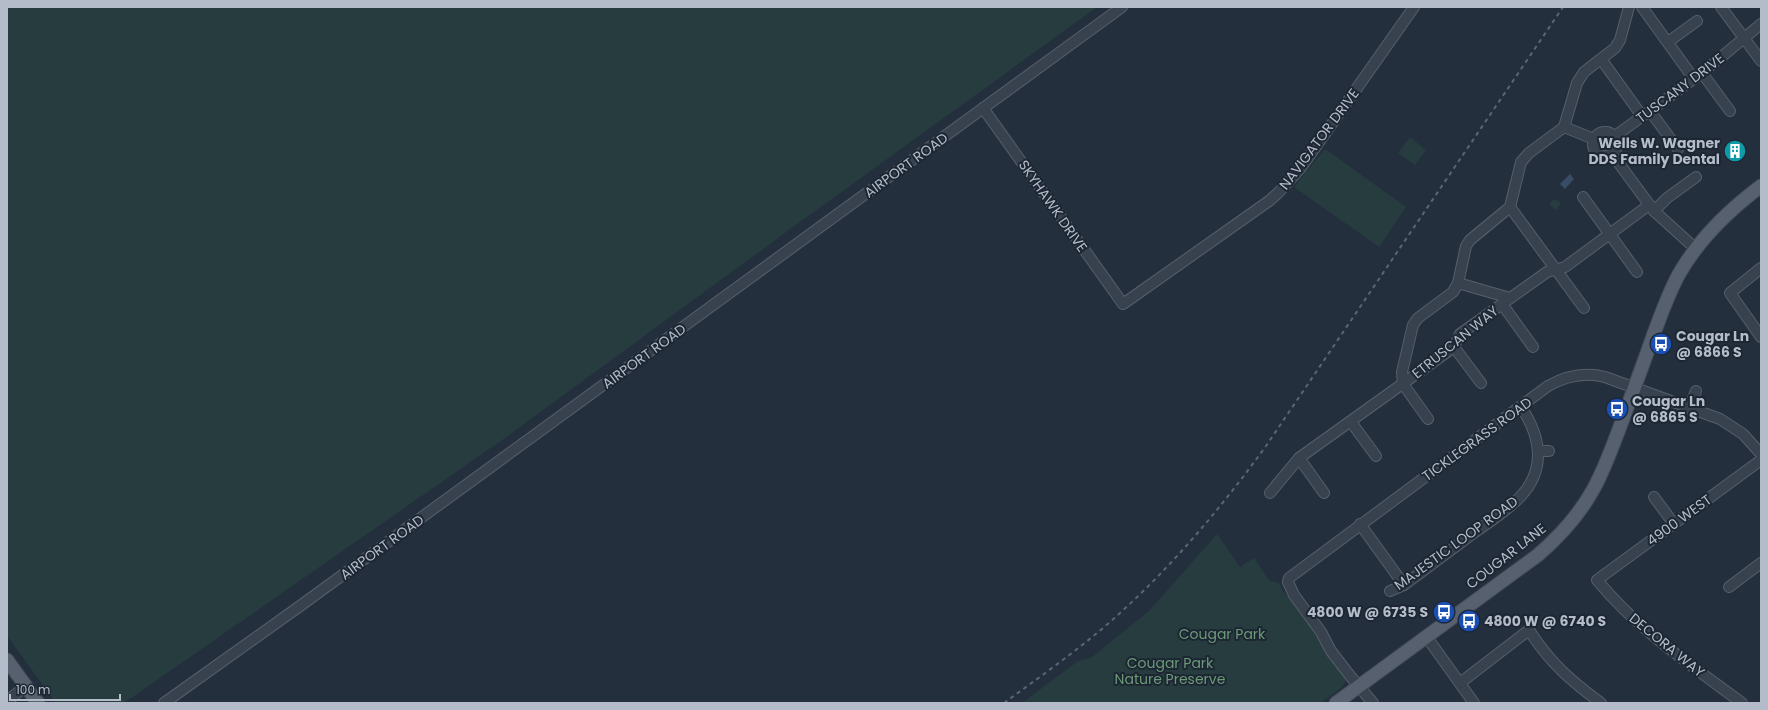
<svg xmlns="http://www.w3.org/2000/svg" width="1768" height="710" viewBox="0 0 1768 710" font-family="Poppins,sans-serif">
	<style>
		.green { fill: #263c3f }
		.water { fill: #394c67 }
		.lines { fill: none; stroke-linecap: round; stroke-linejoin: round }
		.minor-casing { stroke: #565f6c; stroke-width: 12 }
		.major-casing { stroke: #414a57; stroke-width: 15 }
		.minor { stroke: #38414e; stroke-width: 10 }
		.major { stroke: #56606e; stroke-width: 13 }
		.rail { stroke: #5a6575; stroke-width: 2; stroke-dasharray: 4 4; stroke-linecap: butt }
		.labels { text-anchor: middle; stroke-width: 4; stroke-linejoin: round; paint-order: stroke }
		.street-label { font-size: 14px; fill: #b4bcc9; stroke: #1d2633 }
		.poi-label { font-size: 14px; font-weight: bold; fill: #b4bcc9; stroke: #1d2633; text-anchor: start }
		.park-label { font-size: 14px; fill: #6b9a76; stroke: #1d2633 }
	</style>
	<rect width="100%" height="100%" fill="#242f3e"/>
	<g class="green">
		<polygon points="7,7 1097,7 778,238 505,438 124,703 56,703 7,636"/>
		<polygon points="1410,137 1426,150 1415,165 1398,153"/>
		<polygon points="1325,149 1406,207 1379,247 1294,187"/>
		<polygon points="1554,199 1556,201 1558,200 1561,204 1555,210 1549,204"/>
		<path d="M1217 534 1240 567 1254 558 1269 580 1280 584C1282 594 1291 597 1297 605 1314 628 1329 652 1345 676V682L1341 688 1321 703H1022L1078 661 1091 658 1150 610Z"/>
	</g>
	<polygon class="water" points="1570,174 1574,179 1565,189 1560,184"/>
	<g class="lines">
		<g class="minor-casing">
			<g id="minor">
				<polyline points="1642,7 1694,79"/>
				<polyline points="1721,7 1761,61"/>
				<polyline points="1668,42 1697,21"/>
				<polyline points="1601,59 1642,116"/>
				<polyline points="1702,73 1730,111"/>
				<polyline points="983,108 1123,304 1269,201 1278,193 1300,169 1414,7"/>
				<polyline points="1650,111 1678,149"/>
				<polyline points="1564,127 1594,139"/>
				<circle cx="1605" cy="144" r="12"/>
				<polyline points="1615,136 1702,73 1761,24"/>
				<polyline points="1612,154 1654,211 1696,249"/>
				<polyline points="1583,197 1637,272"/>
				<polyline points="1510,207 1584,308"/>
				<polyline points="1654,211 1667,198 1696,177"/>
				<polyline points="1761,268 1730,293 1761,337"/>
				<polyline points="1458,283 1510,298"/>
				<polyline points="1502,304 1533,347"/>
				<polyline points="1454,347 1481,383"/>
				<polyline points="1689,408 1696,391"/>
				<polyline points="1428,419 1403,384 1402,372 1413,325 1418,318 1453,292 1458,283 1466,246 1470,240 1510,207 1521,162 1529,153 1564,127 1577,83 1584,72 1615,48 1620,40 1629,7"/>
				<polyline points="1351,422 1376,456"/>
				<polyline points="1539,451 1549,451"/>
				<polyline points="1299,458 1324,493"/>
				<polyline points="1270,493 1299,458 1454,347 1460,334 1547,272 1565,267 1649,205"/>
				<polyline points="1654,497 1674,524"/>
				<polyline points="1360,524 1404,585"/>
				<polyline points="1729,587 1761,563"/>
				<path d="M1390 591 1404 585C1428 567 1451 550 1475 532 1491 521 1508 510 1521 496 1547 468 1540 435 1521 407"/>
				<polyline points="1426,636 1474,703"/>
				<path d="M1460 683 1529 630C1549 662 1571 681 1601 703"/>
				<polyline points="7,701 26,686"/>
				<polyline points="164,703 300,606 1122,7"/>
				<path d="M1373 703 1351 677 1331 651 1321 632 1294 595 1288 582 1289 578 1548 386C1566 376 1585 372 1605 377L1720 419 1743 434 1761 454"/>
				<path d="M1742 703C1691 665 1638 630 1597 580L1761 460"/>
			</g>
		</g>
		<g class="major-casing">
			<g id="major">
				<polyline points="7,660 38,703"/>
				<path d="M1336 703 1538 555C1560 536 1580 514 1594 488 1605 468 1613 445 1621 424 1632 394 1643 365 1653 336 1661 315 1668 294 1679 274 1699 239 1729 210 1761 186"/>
			</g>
		</g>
		<use href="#minor" class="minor"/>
		<use href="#major" class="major"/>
		<path class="rail" d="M1004 703C1037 679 1071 655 1103 628 1165 575 1218 512 1266 446L1563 7"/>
	</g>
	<defs>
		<g id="building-disc" transform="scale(1.15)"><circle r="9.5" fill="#0f9aa8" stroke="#1d2633"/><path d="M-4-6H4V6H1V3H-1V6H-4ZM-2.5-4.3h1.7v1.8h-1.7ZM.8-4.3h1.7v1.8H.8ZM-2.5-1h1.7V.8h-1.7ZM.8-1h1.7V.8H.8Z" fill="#fff"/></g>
		<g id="bus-disc" transform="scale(1.15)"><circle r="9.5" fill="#1a4fb4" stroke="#1d2633"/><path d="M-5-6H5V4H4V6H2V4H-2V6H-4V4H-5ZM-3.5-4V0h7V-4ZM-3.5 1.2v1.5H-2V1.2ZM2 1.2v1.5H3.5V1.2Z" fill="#fff"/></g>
	</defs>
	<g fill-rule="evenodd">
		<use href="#building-disc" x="1735" y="151"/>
		<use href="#bus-disc" x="1661" y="344"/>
		<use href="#bus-disc" x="1617" y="409"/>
		<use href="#bus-disc" x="1444" y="612"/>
		<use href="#bus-disc" x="1469" y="621"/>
	</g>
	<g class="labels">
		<g class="street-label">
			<text transform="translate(1680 88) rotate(-37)" y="5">TUSCANY DRIVE</text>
			<text transform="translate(1319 139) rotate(-53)" y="5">NAVIGATOR DRIVE</text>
			<text transform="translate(906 165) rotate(-36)" y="5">AIRPORT ROAD</text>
			<text transform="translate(1053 206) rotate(55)" y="5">SKYHAWK DRIVE</text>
			<text transform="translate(1455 342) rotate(-39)" y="5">ETRUSCAN WAY</text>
			<text transform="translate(644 356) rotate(-36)" y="5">AIRPORT ROAD</text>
			<text transform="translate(1477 439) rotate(-36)" y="5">TICKLEGRASS ROAD</text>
			<text transform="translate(1679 520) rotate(-36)" y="5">4900 WEST</text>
			<text transform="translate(1456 543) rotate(-36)" y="5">MAJESTIC LOOP ROAD</text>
			<text transform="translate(382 547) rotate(-36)" y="5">AIRPORT ROAD</text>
			<text transform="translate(1506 556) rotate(-38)" y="5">COUGAR LANE</text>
			<text transform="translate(1667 645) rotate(39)" y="5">DECORA WAY</text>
		</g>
		<g class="poi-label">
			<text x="1720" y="148" text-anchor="end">Wells W. Wagner<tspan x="1720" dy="16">DDS Family Dental</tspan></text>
			<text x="1676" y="341">Cougar Ln<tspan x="1676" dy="16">@ 6866 S</tspan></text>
			<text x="1632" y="406">Cougar Ln<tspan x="1632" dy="16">@ 6865 S</tspan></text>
			<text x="1428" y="617" text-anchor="end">4800 W @ 6735 S</text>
			<text x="1484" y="626">4800 W @ 6740 S</text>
		</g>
		<g class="park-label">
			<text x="1222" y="639">Cougar Park</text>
			<text x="1170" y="668">Cougar Park<tspan x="1170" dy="16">Nature Preserve</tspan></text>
		</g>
	</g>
	<rect width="1768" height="710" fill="none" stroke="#b4bcc9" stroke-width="16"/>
	<path d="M10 694v6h110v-6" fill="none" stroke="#b4bcc9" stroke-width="2"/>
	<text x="16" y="694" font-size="12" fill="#b4bcc9" stroke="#1d2633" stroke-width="3" paint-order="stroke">100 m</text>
</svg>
